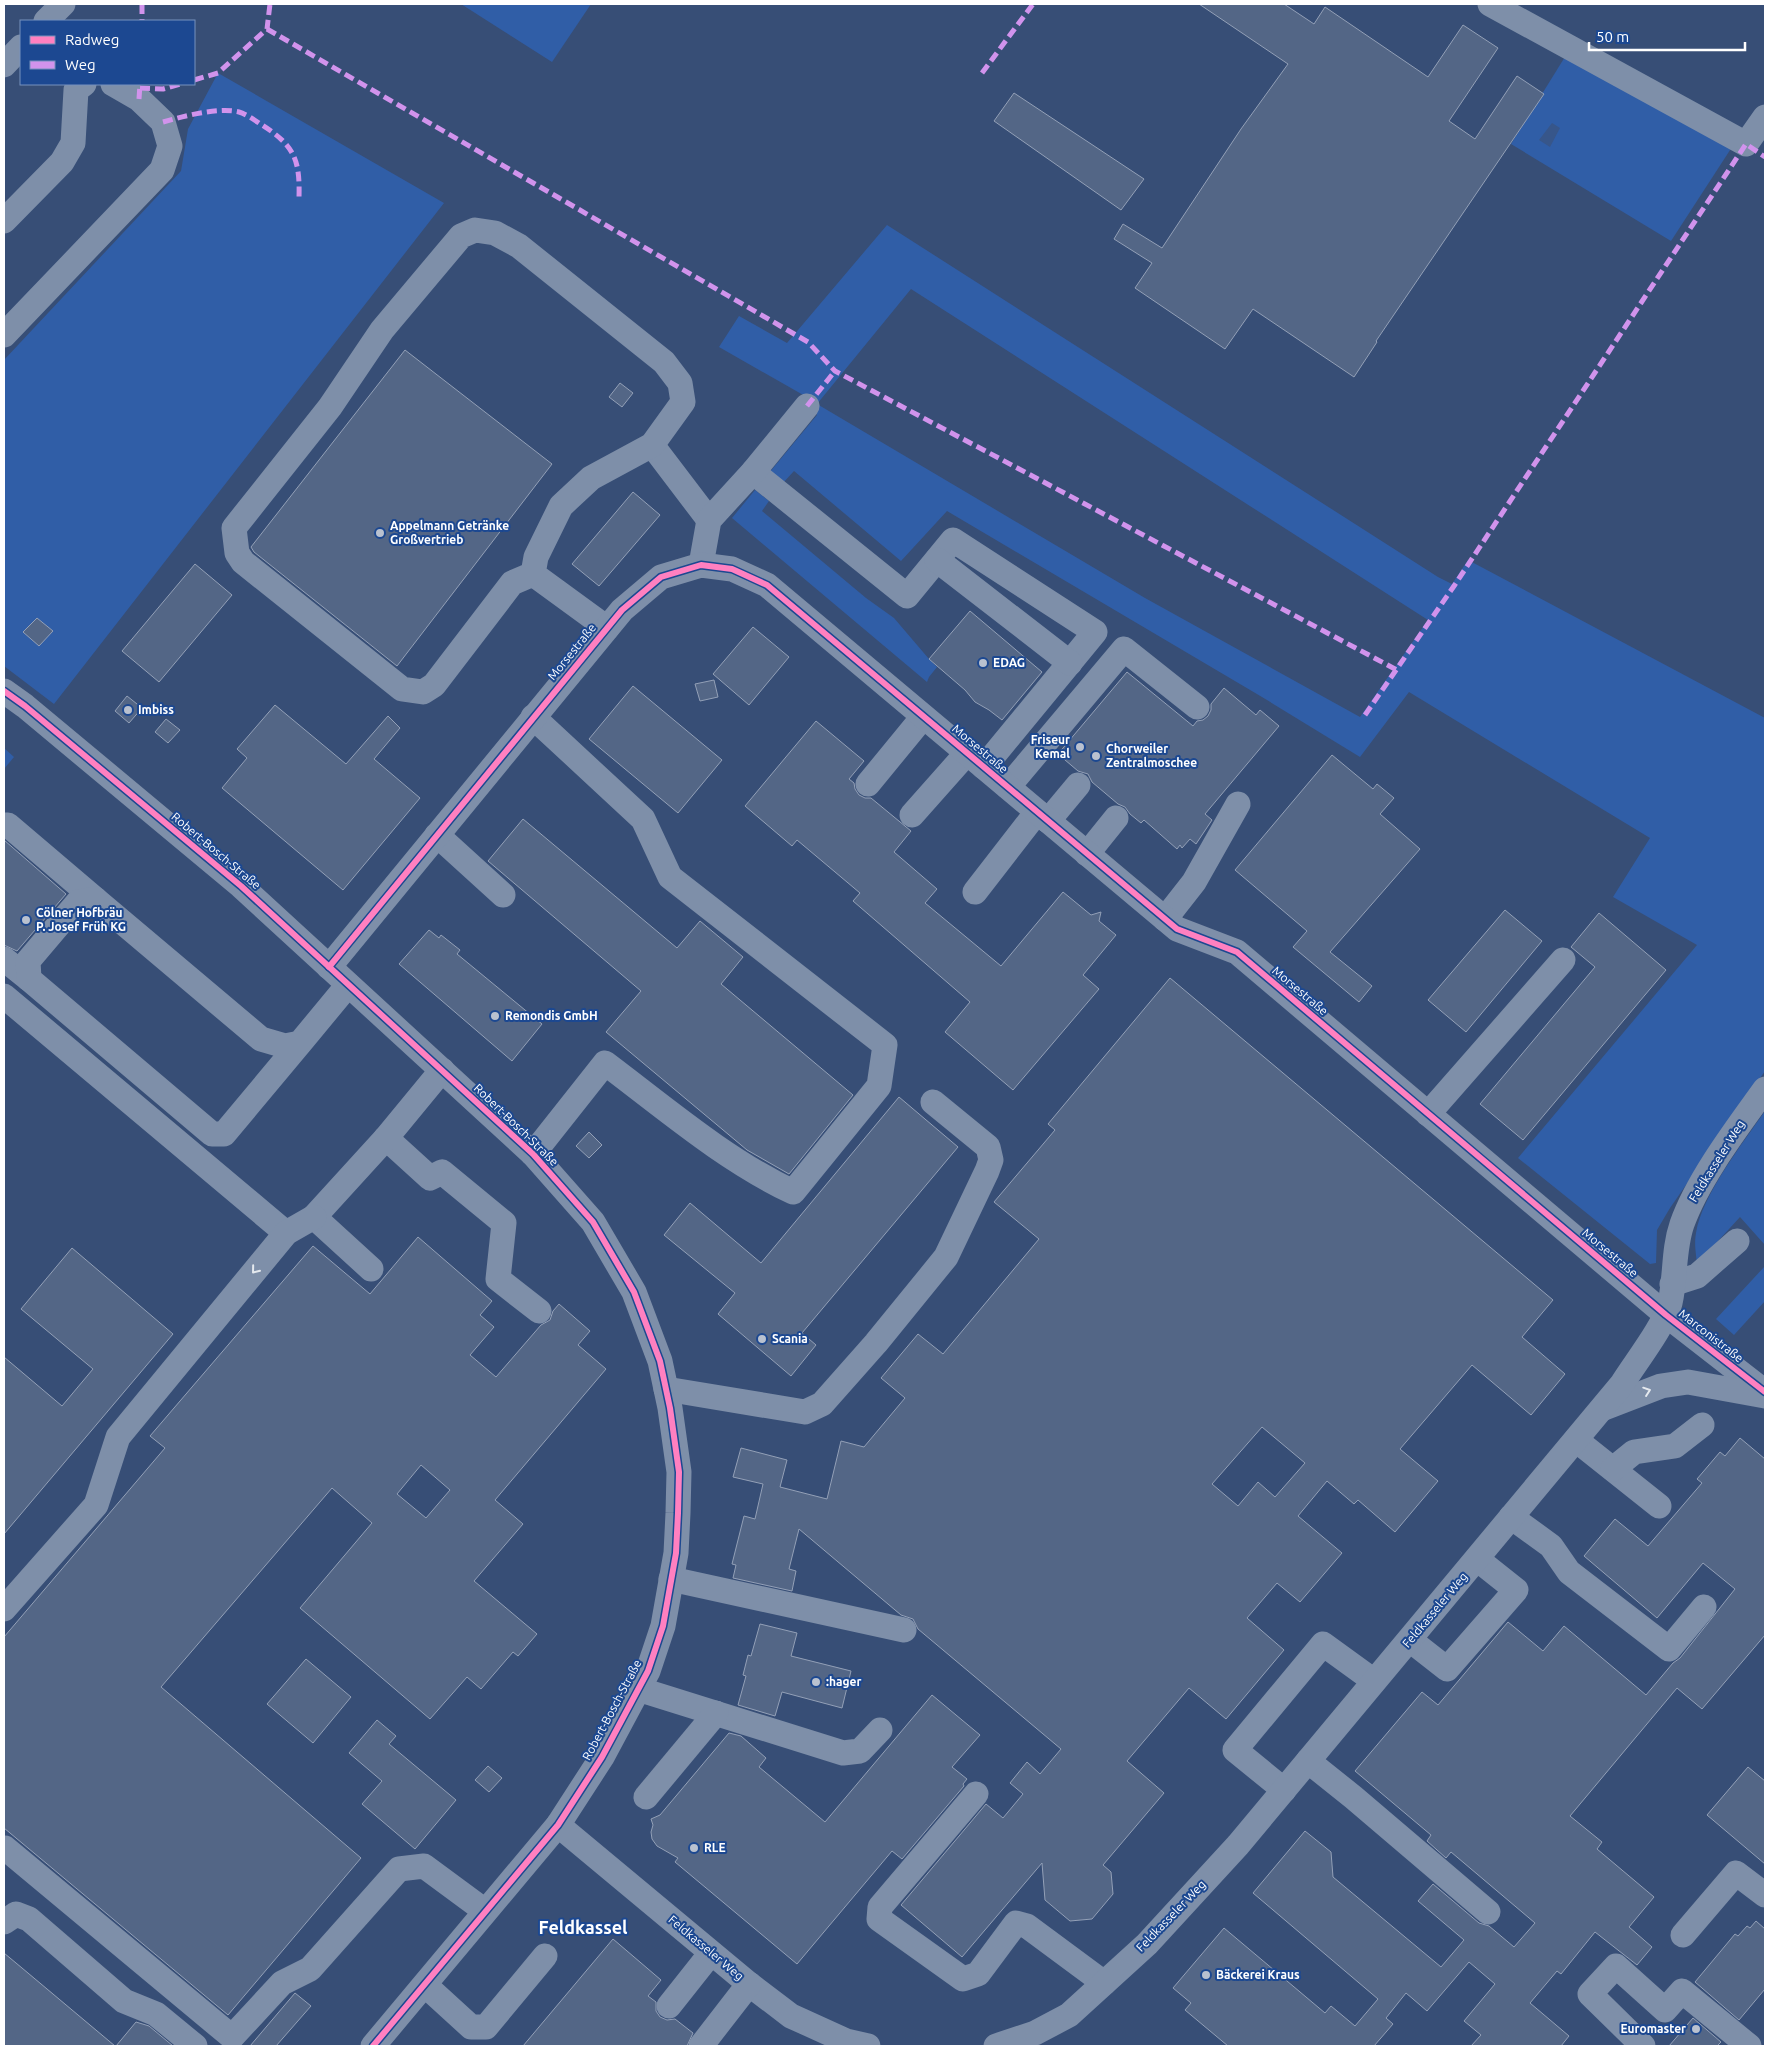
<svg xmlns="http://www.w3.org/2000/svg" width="1769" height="2050" viewBox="0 0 1769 2050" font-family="Ubuntu,sans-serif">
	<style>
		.green { fill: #305ea7; fill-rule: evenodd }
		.water { fill: #37568a }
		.building { fill: #536686; stroke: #93a0b7; fill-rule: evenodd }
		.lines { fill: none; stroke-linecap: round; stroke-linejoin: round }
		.minor { stroke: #7e8fa9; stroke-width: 25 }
		.quiet { stroke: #d193ec; stroke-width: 5; stroke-dasharray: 10 5; stroke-linecap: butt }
		.cycleway-casing { stroke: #1c4891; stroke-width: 9 }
		.cycleway { stroke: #ff80c0; stroke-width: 6 }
		.oneway { stroke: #e5e9ee }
		.poi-dot { fill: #b9c1cf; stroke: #1c4891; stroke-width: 2 }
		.labels { text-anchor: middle; stroke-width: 4; stroke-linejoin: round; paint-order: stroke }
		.poi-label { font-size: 12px; font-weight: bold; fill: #fff; stroke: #1c4891; text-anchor: start }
		.street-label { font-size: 12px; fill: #fff; stroke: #1c4891 }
		.district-label { font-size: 18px; font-weight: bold; fill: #fff; stroke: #1c4891 }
	</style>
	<rect width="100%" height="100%" fill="#374e76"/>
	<g class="green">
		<polygon points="461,4 591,4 552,62"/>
		<polygon points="1568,52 1732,147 1671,241 1511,144"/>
		<polygon points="218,73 444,203 54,704 4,666 4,360 181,171 188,129"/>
		<path d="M887 225 1438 577 1452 584 1468 560 1765 718V1071L1670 1208 1657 1230 1656 1263 1650 1264 1518 1158 1697 945 1613 897 1650 838 1409 692 1360 757 1262 697 947 511 901 561 794 471 782 484 769 473 817 415 805 396 719 347 739 316 787 343ZM911 289 1428 620 1360 717 1145 598 817 404Z"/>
		<polygon points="755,490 769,501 762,511 866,598 894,618 929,659 937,667 929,677 927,682 732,518"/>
		<polygon points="4,748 14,757 4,769"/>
		<path d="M1765 1111V1245L1740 1217 1697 1264C1696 1253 1694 1244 1696 1233 1702 1195 1743 1143 1765 1111Z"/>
		<polygon points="1765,1266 1765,1301 1734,1335 1716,1319"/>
	</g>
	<polygon class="water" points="1552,123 1560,128 1550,147 1539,140"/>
	<g class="building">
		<polygon points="1199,4 1284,4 1314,24 1325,7 1428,77 1463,25 1498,48 1449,121 1475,139 1517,76 1544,94 1376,341 1377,342 1354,377 1253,309 1225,349 1135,288 1152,263 1114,239 1123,224 1162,248 1241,129 1288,64"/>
		<polygon points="1014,93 1144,179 1121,210 994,121"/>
		<polygon points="405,350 552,464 397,666 254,552 251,547"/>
		<polygon points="620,383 633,393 622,407 609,397"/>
		<polygon points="633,492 660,515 599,586 572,564"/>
		<polygon points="195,564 232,595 159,682 122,651"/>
		<polygon points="970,611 1042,672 1002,720 989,710 975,702 965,690 929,659"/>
		<polygon points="37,618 53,631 39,646 23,632"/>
		<polygon points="753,627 789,657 749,705 713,674"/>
		<polygon points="1127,672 1193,726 1197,721 1203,720 1208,716 1211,710 1211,704 1224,688 1256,715 1260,710 1279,726 1205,814 1212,820 1196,844 1190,839 1182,848 1180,845 1177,849 1144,820 1141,823 1130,814 1125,807 1118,804 1092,782 1088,774 1078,771 1058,754"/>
		<polygon points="714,680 718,697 700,701 695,684"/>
		<polygon points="633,686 722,760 678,813 589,739"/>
		<polygon points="127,696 142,708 129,723 115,711"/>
		<polygon points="275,705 346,764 388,716 400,728 374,759 420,798 343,890 222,788 247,758 237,749"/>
		<polygon points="166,719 180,730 168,743 155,732"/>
		<polygon points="816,721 864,761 849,779 854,783 855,789 859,795 865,798 871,798 911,831 894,852 937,889 925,903 1001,966 1063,892 1091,915 1101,912 1099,921 1116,935 1083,975 1099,989 1013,1090 945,1032 970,1002 853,901 860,893 797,840 792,846 745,806"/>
		<polygon points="1332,755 1373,789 1377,784 1394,798 1380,814 1420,849 1330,952 1372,986 1359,1002 1293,947 1307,931 1235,870"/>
		<polygon points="523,819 677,948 700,921 743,957 721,984 853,1095 789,1174 747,1150 606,1032 641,991 488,861"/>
		<polygon points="4,840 66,894 17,951 4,945"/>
		<polygon points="1505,910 1542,941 1466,1032 1428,1000"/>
		<polygon points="1599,913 1666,970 1523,1140 1480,1104 1595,967 1571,947"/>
		<polygon points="429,930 439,938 441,935 460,950 457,954 542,1024 512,1061 399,964"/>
		<path d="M1170 978 1553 1300 1522 1337 1565 1374 1531 1415 1472 1365 1400 1449 1438 1481 1395 1532 1358 1500 1354 1504 1327 1481 1298 1516 1342 1553 1300 1602 1277 1583 1247 1618 1284 1650 1226 1719 1189 1688 1127 1761 1164 1793 1103 1865 1111 1872 1113 1894 1092 1919 1070 1921 1045 1900 1042 1863 962 1957 901 1905 986 1804 1003 1818 1023 1794 1010 1783 1027 1762 1040 1774 1061 1749 918 1629 913 1619 901 1615 799 1529 789 1569 796 1571 792 1591 733 1578 736 1565 732 1564 744 1516 755 1519 763 1484 733 1477 741 1448 787 1460 780 1487 827 1499 841 1441 864 1447 905 1398 881 1378 918 1334 943 1354 1039 1239 994 1202 1055 1130 1048 1124ZM1262 1427 1305 1463 1275 1497 1258 1482 1238 1506 1212 1484Z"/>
		<polygon points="899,1097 958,1147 802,1333 816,1345 791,1376 718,1314 735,1293 664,1235 690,1203 761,1263"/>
		<polygon points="589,1132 602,1145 589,1158 576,1146"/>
		<path d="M418 1237 492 1301 480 1315 494 1327 470 1355 496 1377 541 1325 550 1320 553 1311 559 1304 590 1331 578 1345 606 1369 495 1500 523 1524 474 1581 537 1634 518 1656 513 1652 481 1689 467 1677 430 1719 300 1608 372 1523 332 1488 161 1687 361 1858 228 2015 4 1828V1637L165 1448 150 1436 313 1246 370 1294ZM421 1465 450 1490 426 1518 397 1494Z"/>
		<polygon points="72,1248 173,1334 4,1534 4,1357 62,1406 93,1369 21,1309"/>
		<polygon points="1740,1438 1765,1459 1765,1635 1702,1709 1677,1688 1570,1816 1602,1842 1597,1849 1654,1897 1629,1927 1652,1947 1637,1965 1595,1932 1561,1974 1557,1971 1530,2003 1569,2036 1561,2046 1471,2046 1481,2035 1464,2021 1495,1984 1469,1962 1427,2011 1406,1993 1386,2018 1393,2024 1374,2046 1228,2046 1185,2010 1191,2003 1173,1988 1224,1928 1325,2013 1331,2006 1355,2026 1378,1999 1253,1893 1305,1831 1331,1852 1333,1877 1441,1967 1464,1940 1418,1901 1433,1884 1479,1923 1489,1926 1514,1947 1535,1923 1451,1852 1446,1858 1427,1841 1431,1835 1355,1771 1422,1692 1438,1705 1508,1622 1543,1651 1564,1626 1646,1695 1673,1663 1680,1658 1735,1589 1703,1563 1657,1618 1584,1556 1615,1519 1648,1546 1702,1483 1697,1479 1720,1452 1725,1456"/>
		<polygon points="760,1624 797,1633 791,1656 851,1671 842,1708 782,1692 775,1716 738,1705 746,1676 743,1675 748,1655 751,1656"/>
		<polygon points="306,1659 351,1697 313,1743 267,1704"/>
		<polygon points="932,1695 980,1735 952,1767 967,1779 963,1784 964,1786 902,1859 892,1851 797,1964 675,1862 678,1858 657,1846 652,1839 651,1832 653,1825 651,1819 660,1815 729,1733 741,1736 766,1758 759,1767 825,1822"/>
		<polygon points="377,1720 396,1736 389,1744 456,1800 415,1849 362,1804 382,1781 349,1753"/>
		<polygon points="488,1766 502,1778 489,1792 475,1780"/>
		<polygon points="1748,1767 1765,1781 1765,1864 1707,1815"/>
		<polygon points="1756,1921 1765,1929 1765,1989 1739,2020 1695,1982 1735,1934 1738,1936 1747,1926 1750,1928"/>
		<polygon points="613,1939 661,1980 648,1996 656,2002 656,2011 660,2017 667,2020 675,2019 693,2033 687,2046 523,2046"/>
		<polygon points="4,1953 22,1968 115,2046 4,2046"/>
		<polygon points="295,1993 311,2006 276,2046 250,2046"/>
		<polygon points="1693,2018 1721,2042 1717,2046 1669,2046"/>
		<polygon points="136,2022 149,2026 173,2046 116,2046"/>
	</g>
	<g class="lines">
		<g class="minor">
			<polyline points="1490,4 1746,144 1765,117"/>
			<polyline points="46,21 63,4"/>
			<polyline points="4,65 21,47"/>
			<polyline points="4,221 62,162 73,143 76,90 84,84"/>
			<polyline points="4,335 162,170 170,146 163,122 139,99 113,84"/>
			<polyline points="652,445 709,520"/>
			<polyline points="753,472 907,596 953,540 1095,632 984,767"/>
			<polyline points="937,560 1070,663"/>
			<polyline points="701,565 709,520 753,472 807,406"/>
			<polyline points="533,574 536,557 561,506 591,478 652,445 683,402 680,383 664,362 519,246 495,233 475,230 461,236 382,330 330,407 234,528 237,553 243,562 402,689 423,692 434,685 512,583 533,574 607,628"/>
			<polyline points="4,691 25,706 241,886 533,1154 593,1222 634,1292 660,1361 670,1408 679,1472 678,1513 676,1553 663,1626 648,1671 602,1757 558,1825 373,2046"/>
			<path d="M533 717 643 819 670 877 885 1045 879 1086 793 1192C725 1160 665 1108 605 1063L533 1154"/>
			<polyline points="868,784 923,717"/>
			<polyline points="1008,787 1124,649 1197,707"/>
			<polyline points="912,815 967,753"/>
			<polyline points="1048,821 1078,785"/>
			<polyline points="4,825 8,825 95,899"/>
			<polyline points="437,835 503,895"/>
			<polyline points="1087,854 1116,818"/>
			<polyline points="975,892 1037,812"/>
			<polyline points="1165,919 1194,882 1238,804"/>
			<polyline points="4,959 29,979"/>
			<polyline points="329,967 622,610 661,577 701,565 732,569 767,585 1177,929 1237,952 1666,1315 1765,1392"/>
			<polyline points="4,996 286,1233"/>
			<polyline points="300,1043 224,1134 212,1134 29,979 28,961 78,902 95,899 261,1039 285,1046 300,1043 348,985"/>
			<polyline points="1428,1114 1563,960"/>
			<polyline points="386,1138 430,1178 442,1172 504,1223 498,1279 539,1311"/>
			<polyline points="371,1269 314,1217 386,1138 442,1070"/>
			<polyline points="1672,1284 1697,1276 1737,1241"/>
			<polyline points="666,1389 805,1412 822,1404 876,1343 946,1257 987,1171 991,1160 988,1147 933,1102"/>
			<polyline points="1604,1408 1661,1386 1688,1382 1765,1396"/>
			<polyline points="1576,1440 1659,1506"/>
			<polyline points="1613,1469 1634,1452 1675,1446 1702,1425"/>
			<polyline points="1511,1517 1551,1546 1569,1572 1669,1649 1704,1607"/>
			<polyline points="671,1579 904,1630"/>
			<polyline points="4,1609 96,1505 118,1437 286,1233 314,1217"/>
			<polyline points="1410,1640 1447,1669 1516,1590 1477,1559"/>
			<polyline points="638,1689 843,1753 860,1751 880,1730"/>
			<polyline points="1308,1761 1353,1797 1488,1912"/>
			<polyline points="1284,1790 1235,1750 1323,1644 1374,1681"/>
			<polyline points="976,1794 880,1907 879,1919 963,1979 978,1974 1016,1923 1027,1926 1104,1983"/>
			<polyline points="646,1797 716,1713"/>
			<polyline points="558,1825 749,1984 791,2016 846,2041 868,2046"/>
			<polyline points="4,1850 5,1848 232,2037 282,1983 310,1969 399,1869 424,1866 485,1911"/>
			<polyline points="4,1922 16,1914 29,1919 124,2001 156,2014 195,2046"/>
			<polyline points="1683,1935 1736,1873 1765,1895"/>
			<polyline points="425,1985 471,2027 486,2027 545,1956"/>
			<polyline points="669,2006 711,1953"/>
			<polyline points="701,2046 749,1984"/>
			<path d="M996 2046 1035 2033 1069 2015 1147 1944 1238 1845 1622 1384C1635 1363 1665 1325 1670 1303 1676 1277 1673 1250 1682 1224 1698 1179 1737 1128 1765 1089"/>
			<polyline points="1643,2046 1590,1994 1616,1966 1665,2010 1682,1991 1749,2046"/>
		</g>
		<g class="quiet">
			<polyline points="142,4 142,21"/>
			<polyline points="267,29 808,342 835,371 1397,670"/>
			<polyline points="982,73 1033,4"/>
			<polyline points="194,80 218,73 267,29 270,4"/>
			<polyline points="140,88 163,89 181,84"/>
			<polyline points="139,99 140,84"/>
			<path d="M163 122C184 116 218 107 239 112 246 114 256 121 262 125 295 146 300 160 299 198"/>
			<polyline points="807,406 835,371"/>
			<polyline points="1365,715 1454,586 1746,144 1765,157"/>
		</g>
		<g class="cycleway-casing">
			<g id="cycleway">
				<polyline points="4,691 25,706 241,886 533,1154 593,1222 634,1292 660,1361 670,1408 679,1472 678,1513 676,1553 663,1626 648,1671 602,1757 558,1825 373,2046"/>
				<polyline points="329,967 622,610 661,577 701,565 732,569 767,585 1177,929 1237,952 1666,1315 1765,1392"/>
			</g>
		</g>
		<use href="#cycleway" class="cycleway"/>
	</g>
	<defs><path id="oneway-chevron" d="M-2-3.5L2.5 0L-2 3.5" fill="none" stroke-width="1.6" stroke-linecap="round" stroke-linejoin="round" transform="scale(1.25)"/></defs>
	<g class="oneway">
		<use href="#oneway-chevron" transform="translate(255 1270) rotate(129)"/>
		<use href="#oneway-chevron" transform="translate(1647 1391) rotate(-19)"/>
	</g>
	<g class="poi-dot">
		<circle cx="380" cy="533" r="5"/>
		<circle cx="983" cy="663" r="5"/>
		<circle cx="128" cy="710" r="5"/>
		<circle cx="1080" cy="747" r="5"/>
		<circle cx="1096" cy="756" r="5"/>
		<circle cx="26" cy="920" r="5"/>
		<circle cx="495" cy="1016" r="5"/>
		<circle cx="762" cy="1339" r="5"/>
		<circle cx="816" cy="1682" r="5"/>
		<circle cx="694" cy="1848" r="5"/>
		<circle cx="1206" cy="1975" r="5"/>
		<circle cx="1696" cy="2029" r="5"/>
	</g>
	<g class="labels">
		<g class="poi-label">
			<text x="390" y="530">Appelmann Getränke<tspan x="390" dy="14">Großvertrieb</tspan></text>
			<text x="993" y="667">EDAG</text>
			<text x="138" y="714">Imbiss</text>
			<text x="1070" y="744" text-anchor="end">Friseur<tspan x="1070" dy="14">Kemal</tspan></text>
			<text x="1106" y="753">Chorweiler<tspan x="1106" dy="14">Zentralmoschee</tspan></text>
			<text x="36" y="917">Cölner Hofbräu<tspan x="36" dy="14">P. Josef Früh KG</tspan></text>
			<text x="505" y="1020">Remondis GmbH</text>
			<text x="772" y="1343">Scania</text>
			<text x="826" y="1686">:hager</text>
			<text x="704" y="1852">RLE</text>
			<text x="1216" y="1979">Bäckerei Kraus</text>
			<text x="1686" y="2033" text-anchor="end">Euromaster</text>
		</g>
		<g class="street-label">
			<text transform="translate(572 652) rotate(-51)" y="4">Morsestraße</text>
			<text transform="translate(980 749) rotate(40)" y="4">Morsestraße</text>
			<text transform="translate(216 851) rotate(40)" y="4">Robert-Bosch-Straße</text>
			<text transform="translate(1300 991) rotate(40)" y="4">Morsestraße</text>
			<text transform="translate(516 1125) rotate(44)" y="4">Robert-Bosch-Straße</text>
			<text transform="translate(1717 1161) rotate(-58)" y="4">Feldkasseler Weg</text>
			<text transform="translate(1610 1253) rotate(40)" y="4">Morsestraße</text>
			<text transform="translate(1711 1336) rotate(38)" y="4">Marconistraße</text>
			<text transform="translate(1435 1610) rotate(-50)" y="4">Feldkasseler Weg</text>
			<text transform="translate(612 1710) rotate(-62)" y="4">Robert-Bosch-Straße</text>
			<text transform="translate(1171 1916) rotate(-46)" y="4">Feldkasseler Weg</text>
			<text transform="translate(706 1948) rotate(40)" y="4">Feldkasseler Weg</text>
		</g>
		<g class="district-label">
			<text x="583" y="1934">Feldkassel</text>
		</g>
	</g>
	<rect width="1769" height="2050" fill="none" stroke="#ffffff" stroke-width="10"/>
	<rect x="20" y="20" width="175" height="65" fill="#1c4891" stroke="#7791bd"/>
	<rect x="30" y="36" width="25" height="8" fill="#ff80c0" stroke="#7791bd"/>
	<text x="65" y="45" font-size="15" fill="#ffffff">Radweg</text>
	<rect x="30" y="61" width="25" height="8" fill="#d193ec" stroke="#7791bd"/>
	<text x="65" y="70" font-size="15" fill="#ffffff">Weg</text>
	<path d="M1589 42v8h156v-8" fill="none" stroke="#ffffff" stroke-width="2.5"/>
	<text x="1596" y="42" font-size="15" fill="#ffffff" stroke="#1c4891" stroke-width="4" paint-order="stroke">50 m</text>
</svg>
